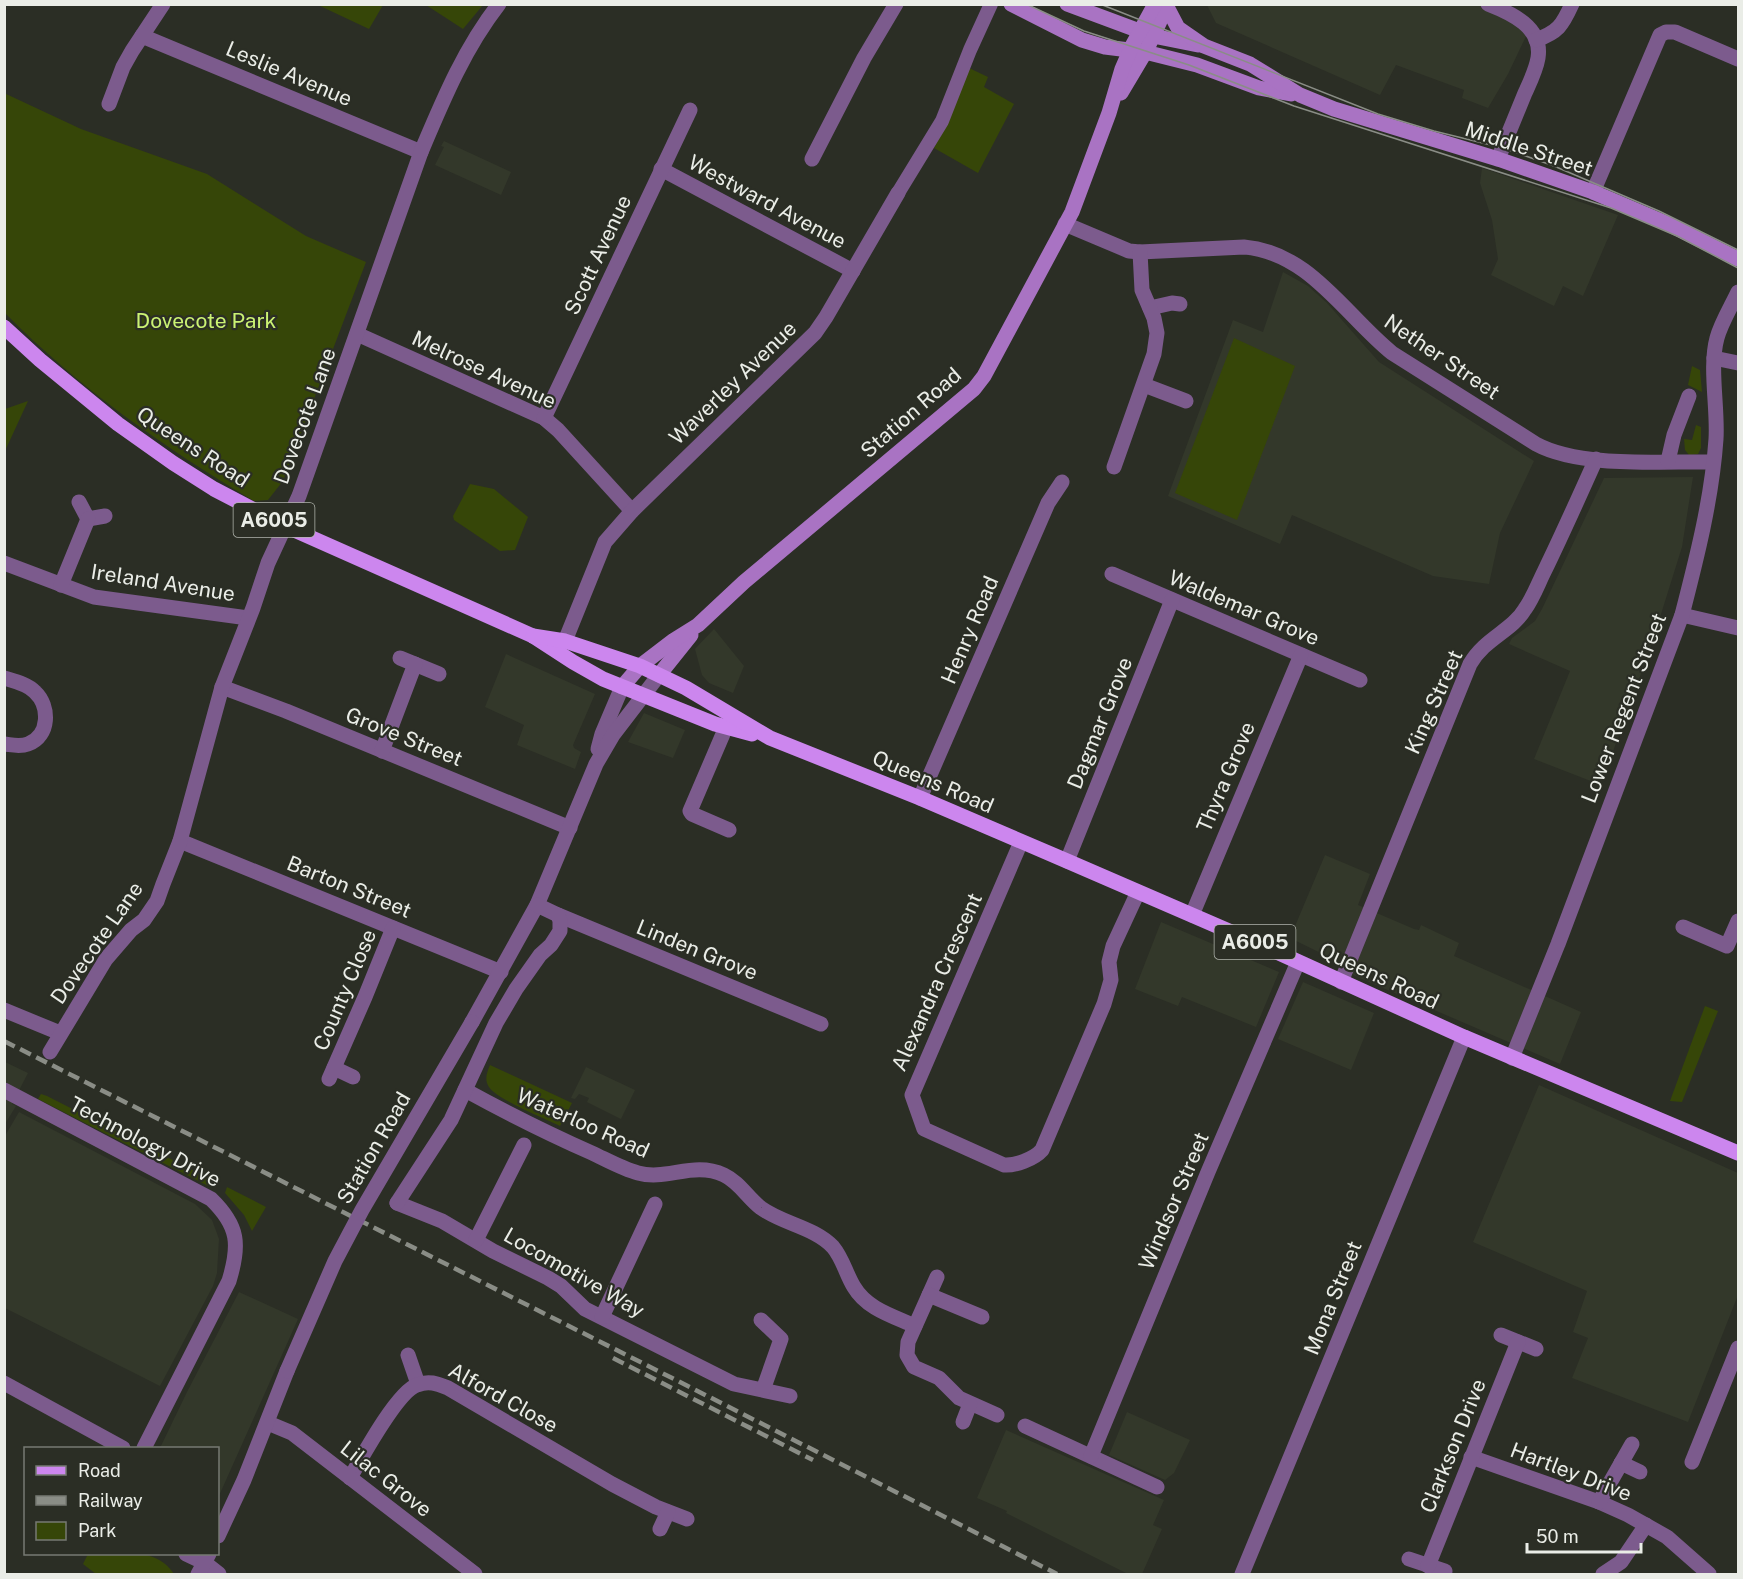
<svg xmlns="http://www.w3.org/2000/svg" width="1743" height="1579" viewBox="0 0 1743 1579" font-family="'Public Sans',sans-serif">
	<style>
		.built { fill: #33382a }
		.green { fill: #364608 }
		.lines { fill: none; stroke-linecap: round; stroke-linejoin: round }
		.pedestrian { stroke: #7c5b8d; stroke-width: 14 }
		.minor { stroke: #7c5b8d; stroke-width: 15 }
		.tertiary { stroke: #7c5b8d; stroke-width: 15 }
		.secondary { stroke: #a973c3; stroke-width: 15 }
		.primary { stroke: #cc86ee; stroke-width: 15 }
		.tram { stroke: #8a8d86; stroke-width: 1.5 }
		.rail { stroke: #8a8d86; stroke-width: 4.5; stroke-dasharray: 12 6; stroke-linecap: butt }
		.tertiary-bridge { stroke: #7c5b8d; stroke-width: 15 }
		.labels { text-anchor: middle; stroke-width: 4.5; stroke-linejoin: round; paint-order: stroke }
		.shield { fill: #2b2e25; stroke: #b1b4ad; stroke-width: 1.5 }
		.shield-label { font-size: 20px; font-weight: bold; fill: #eaede7 }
		.street-label { font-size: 21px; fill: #eaede7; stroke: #2b2e25 }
		.park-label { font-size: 21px; fill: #cbf273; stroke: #2b2e25 }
	</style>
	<rect width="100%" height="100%" fill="#2b2e25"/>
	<g class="built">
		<polygon points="1207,5 1480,5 1485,6 1528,32 1508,74 1488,108 1462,98 1464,90 1396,65 1380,95 1216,23"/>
		<polygon points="444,141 511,172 501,195 435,165 444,147 441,146"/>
		<polygon points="1482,168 1618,215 1583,296 1563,286 1554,306 1491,275 1498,259 1492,220 1480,183"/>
		<polygon points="1283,272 1308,286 1327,303 1379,362 1534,461 1500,533 1489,584 1433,576 1292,515 1280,544 1168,496 1233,320 1263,332"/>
		<polygon points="1693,477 1682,547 1652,643 1601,785 1534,759 1570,671 1509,644 1512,638 1535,621 1542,609 1604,478"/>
		<polygon points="714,629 744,666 733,693 709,683 702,675 695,649"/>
		<polygon points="506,654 595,694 573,745 574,748 581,752 575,769 517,745 524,725 485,707"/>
		<polygon points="644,713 685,730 673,758 628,742"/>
		<polygon points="1325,855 1370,874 1358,905 1414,929 1419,930 1421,925 1459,943 1454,956 1581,1012 1560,1064 1355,976 1335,960 1290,938"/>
		<polygon points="1161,922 1279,972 1256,1027 1182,997 1178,1006 1135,989"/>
		<polygon points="1303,982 1374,1013 1351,1070 1278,1039"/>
		<polygon points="5,1062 28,1073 12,1104 16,1106 5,1124"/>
		<polygon points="586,1067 635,1090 621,1119 587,1102 589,1098 579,1094 575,1099 571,1098"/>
		<polygon points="1539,1085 1738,1173 1738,1295 1688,1422 1572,1378 1588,1338 1573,1332 1587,1291 1473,1242"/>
		<polygon points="19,1112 195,1204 212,1220 219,1239 217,1273 213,1286 160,1386 5,1308 5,1136"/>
		<polygon points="239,1292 298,1319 218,1498 218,1448 160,1448 187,1392"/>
		<polygon points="1127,1412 1190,1440 1174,1473 1165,1480 1109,1455"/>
		<polygon points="1006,1430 1164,1500 1153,1525 1162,1529 1142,1574 1128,1574 1006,1513 1007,1511 977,1498"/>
	</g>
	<g class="green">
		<polygon points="318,5 383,5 369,29"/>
		<polygon points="426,5 483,5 463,29"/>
		<polygon points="969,68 988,77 984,87 1014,104 978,173 934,148 951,113"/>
		<path d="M4 93 81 129 207 174 306 236 366 262 283 481 268 500 254 501C163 447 79 388 5 313Z"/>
		<polygon points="1234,338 1295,366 1237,520 1175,493"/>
		<polygon points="1692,366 1700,370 1702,392 1688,385"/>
		<polygon points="28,401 5,451 5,409"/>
		<polygon points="1696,425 1701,427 1701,448 1698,454 1689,455 1685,450 1684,439 1692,440"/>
		<polygon points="470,484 494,489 528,517 515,550 500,551 454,520 453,516"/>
		<polygon points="1705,1006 1718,1011 1682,1102 1670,1101"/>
		<path d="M490 1065 572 1103 560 1126C546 1119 496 1099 489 1087 484 1080 487 1072 490 1065Z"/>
		<polygon points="41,1094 47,1096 214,1181 210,1187 38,1099"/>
		<polygon points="227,1187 266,1207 252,1231 244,1215 225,1193"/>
		<path d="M88 1554C117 1553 156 1546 174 1574H96L83 1564Z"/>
	</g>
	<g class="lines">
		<polyline class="pedestrian" points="898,193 942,121 970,50 991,4"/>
		<g class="minor">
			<path d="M1488 4C1511 13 1543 27 1538 58 1536 70 1530 82 1525 93 1516 115 1507 137 1498 159"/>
			<polyline points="142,36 421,152"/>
			<path d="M1536 40C1558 32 1562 26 1572 4"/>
			<polyline points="109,104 123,67 132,51 163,4"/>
			<polyline points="812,159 864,58 896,4"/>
			<polyline points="661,169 853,271"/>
			<polyline points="1593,192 1660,35 1666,32 1675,32 1738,59"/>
			<path d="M1065 224 1129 251 1140 252 1244 247C1309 252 1345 315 1392 353L1536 444C1580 468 1662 461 1713 462"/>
			<polyline points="1150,308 1172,303 1180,304"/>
			<polyline points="357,334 544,418 558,430 632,511"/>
			<polyline points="1714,358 1738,363"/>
			<polyline points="1144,385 1186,401"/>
			<polyline points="544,418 690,110"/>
			<polyline points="1668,461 1674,435 1689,396"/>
			<polyline points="1114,467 1154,354 1157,333 1154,318 1142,290 1140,252"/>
			<polyline points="79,502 88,519 105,516"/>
			<polyline points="4,563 94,597 248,618"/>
			<polyline points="1112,574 1360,680"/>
			<polyline points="61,585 88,519"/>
			<polyline points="1682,615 1738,628"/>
			<polyline points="565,641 605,542 632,511 815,333 826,317 898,193"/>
			<polyline points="400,658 439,674"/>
			<path d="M4 678C14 681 28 684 35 692 50 706 50 736 28 744 20 747 13 745 4 744"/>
			<polyline points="222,687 286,711 570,828"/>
			<polyline points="726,727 690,811 692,814 729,830"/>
			<polyline points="382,751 415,664"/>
			<polyline points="920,798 1048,503 1062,482"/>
			<polyline points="180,841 501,972"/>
			<path d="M1021 842 912 1095 924 1129 1004 1165C1015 1166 1034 1159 1042 1150L1104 1004 1111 980 1109 962 1113 946 1138 892"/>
			<polyline points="1067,861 1172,600"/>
			<polyline points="558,915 821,1024"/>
			<polyline points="1192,915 1301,655"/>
			<polyline points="1683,927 1727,946 1738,921"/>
			<path d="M1341 982 1470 664C1485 638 1512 631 1525 609 1533 598 1538 584 1544 572 1562 535 1579 497 1596 459"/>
			<polyline points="4,1010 60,1033"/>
			<path d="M50 1052 106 959 131 930 144 920 157 901 163 884 180 841 222 687 253 608 268 563 299 496 421 152C443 100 464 49 499 4"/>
			<path d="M1512 1058 1558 944 1682 615C1697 557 1712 498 1716 439 1718 408 1709 367 1717 338 1721 323 1731 307 1738 292"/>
			<polyline points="334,1068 353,1077"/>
			<polyline points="329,1079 365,997 393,928"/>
			<path d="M4 1090 211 1199C239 1226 240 1245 229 1281L144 1448"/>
			<path d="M465 1090C507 1113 549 1134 592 1153 607 1160 623 1169 638 1173 667 1181 693 1161 724 1175 739 1182 748 1198 761 1208 783 1224 814 1227 833 1247 843 1259 846 1274 854 1287 867 1309 893 1316 915 1326"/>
			<polyline points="397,1203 442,1221 493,1251 548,1278 561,1286 585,1309 734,1384 790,1396"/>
			<polyline points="476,1240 524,1145"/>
			<polyline points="937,1277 908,1342 907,1355 914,1367 939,1378 959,1398 997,1415"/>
			<polyline points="929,1295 982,1317"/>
			<polyline points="602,1317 655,1204"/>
			<polyline points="761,1320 781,1339 763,1390"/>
			<polyline points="1501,1335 1536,1349"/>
			<polyline points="408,1355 418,1384"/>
			<polyline points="4,1383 123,1448"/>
			<polyline points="963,1422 970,1404"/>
			<polyline points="1025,1426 1157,1487"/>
			<polyline points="1091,1456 1208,1172 1298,962"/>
			<polyline points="1471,1457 1599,1502 1628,1515 1667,1537 1709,1574"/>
			<polyline points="1692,1462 1738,1348"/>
			<polyline points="1621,1463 1640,1472"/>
			<path d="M350 1478C362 1457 397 1392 417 1385 429 1380 438 1384 448 1388L612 1484 656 1507 687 1519"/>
			<polyline points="1599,1502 1632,1444"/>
			<polyline points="660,1529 668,1512"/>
			<polyline points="186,1554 205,1563 219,1574"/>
			<polyline points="1409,1559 1445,1571"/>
			<polyline points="1428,1566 1518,1342"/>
			<polyline points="1242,1574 1464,1037"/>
			<polyline points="1603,1574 1621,1562 1646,1525"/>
		</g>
		<g class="tertiary">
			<polyline points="598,749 602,734 622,687"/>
			<polyline points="472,1022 537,905 596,764 613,735 659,675"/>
			<polyline points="397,1203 451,1120 496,1023 516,989 540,955 551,945 560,931 560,921 558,915 537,905"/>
			<polyline points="268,1423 292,1433 475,1574"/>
			<polyline points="218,1536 244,1480 287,1371"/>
			<polyline points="198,1574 209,1554"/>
		</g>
		<g class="secondary">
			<polyline points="1011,4 1082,40 1105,47 1145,52 1197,65 1259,88 1291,94"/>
			<polyline points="1067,4 1153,36 1198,45"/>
			<polyline points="1167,7 1178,28 1204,46 1250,64 1300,95 1334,109 1498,159 1593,192 1668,224 1738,259"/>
			<polyline points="1121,93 1146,51 1168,4"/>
			<polyline points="659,675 691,635"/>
			<polyline points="622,687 640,666 674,640 698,625 744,582 974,389 984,376 1072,212 1109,113 1122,69 1132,46 1155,4"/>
		</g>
		<g class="primary">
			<polyline points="4,327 40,360 118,424 173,463 214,489 285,526 533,636 573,662 603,679 715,724 752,734"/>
			<polyline points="533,636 565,641 640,666 686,688 770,738 920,798 1067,861 1268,948 1464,1037 1738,1153"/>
		</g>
		<g class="tram">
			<polyline points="1026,4 1084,31 1189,65 1294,106 1611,208 1677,236 1738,268"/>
			<polyline points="1100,4 1378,114 1434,131 1503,148 1554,166 1659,211 1738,250"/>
		</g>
		<g class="rail">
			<polyline points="4,1041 674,1379 1057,1574"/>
			<polyline points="613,1358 813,1460"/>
		</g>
		<polyline class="tertiary-bridge" points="287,1371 335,1261 362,1210 472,1022"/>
	</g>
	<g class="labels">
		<g class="shield">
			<rect x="233.5" y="503" width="81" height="34" rx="4.5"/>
			<rect x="1214.5" y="925" width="81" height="34" rx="4.5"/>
		</g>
		<g class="shield-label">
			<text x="274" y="527">A6005</text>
			<text x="1255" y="949">A6005</text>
		</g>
		<g class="street-label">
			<text transform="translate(289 74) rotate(23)" y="7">Leslie Avenue</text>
			<text transform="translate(1529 149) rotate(18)" y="7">Middle Street</text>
			<text transform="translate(767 202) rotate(28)" y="7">Westward Avenue</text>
			<text transform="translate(598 255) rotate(-65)" y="7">Scott Avenue</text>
			<text transform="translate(1442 357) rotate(34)" y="7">Nether Street</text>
			<text transform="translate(484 370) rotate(25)" y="7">Melrose Avenue</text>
			<text transform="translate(733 383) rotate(-44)" y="7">Waverley Avenue</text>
			<text transform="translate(911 413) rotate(-41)" y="7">Station Road</text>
			<text transform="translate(305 416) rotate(-70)" y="7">Dovecote Lane</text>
			<text transform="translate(193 447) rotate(33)" y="7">Queens Road</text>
			<text transform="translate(163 583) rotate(9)" y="7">Ireland Avenue</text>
			<text transform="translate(1244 608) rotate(23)" y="7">Waldemar Grove</text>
			<text transform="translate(970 630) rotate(-67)" y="7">Henry Road</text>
			<text transform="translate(1434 702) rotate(-66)" y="7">King Street</text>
			<text transform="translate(1624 708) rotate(-69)" y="7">Lower Regent Street</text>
			<text transform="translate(1100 723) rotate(-68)" y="7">Dagmar Grove</text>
			<text transform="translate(404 737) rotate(22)" y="7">Grove Street</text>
			<text transform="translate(1226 777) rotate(-67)" y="7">Thyra Grove</text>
			<text transform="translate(933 782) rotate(23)" y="7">Queens Road</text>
			<text transform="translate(349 887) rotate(22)" y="7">Barton Street</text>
			<text transform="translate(97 943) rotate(-55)" y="7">Dovecote Lane</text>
			<text transform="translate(697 950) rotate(22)" y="7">Linden Grove</text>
			<text transform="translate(1379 976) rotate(25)" y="7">Queens Road</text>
			<text transform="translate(937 982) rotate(-66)" y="7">Alexandra Crescent</text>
			<text transform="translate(345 990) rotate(-67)" y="7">County Close</text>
			<text transform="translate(583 1123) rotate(24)" y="7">Waterloo Road</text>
			<text transform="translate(145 1142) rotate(28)" y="7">Technology Drive</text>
			<text transform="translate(374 1148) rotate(-60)" y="7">Station Road</text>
			<text transform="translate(1174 1201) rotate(-67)" y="7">Windsor Street</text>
			<text transform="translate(574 1273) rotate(30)" y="7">Locomotive Way</text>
			<text transform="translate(1333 1298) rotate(-68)" y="7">Mona Street</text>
			<text transform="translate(503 1398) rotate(29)" y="7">Alford Close</text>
			<text transform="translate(1453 1446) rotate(-68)" y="7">Clarkson Drive</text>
			<text transform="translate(1571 1472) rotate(21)" y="7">Hartley Drive</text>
			<text transform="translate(386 1479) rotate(38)" y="7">Lilac Grove</text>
		</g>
		<g class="park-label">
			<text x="206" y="328">Dovecote Park</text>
		</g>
	</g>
	<rect width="1743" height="1579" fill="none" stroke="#eaede7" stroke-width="12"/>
	<rect x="24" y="1447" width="195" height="108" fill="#2b2e25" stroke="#777a73" stroke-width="1.5"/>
	<rect x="36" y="1466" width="30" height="9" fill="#cc86ee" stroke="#777a73" stroke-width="1.5"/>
	<text x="78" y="1477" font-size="18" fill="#eaede7">Road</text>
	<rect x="36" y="1496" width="30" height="9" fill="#8a8d86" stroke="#777a73" stroke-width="1.5"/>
	<text x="78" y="1507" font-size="18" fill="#eaede7">Railway</text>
	<rect x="36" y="1522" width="30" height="18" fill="#364608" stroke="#777a73" stroke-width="1.5"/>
	<text x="78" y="1537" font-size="18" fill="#eaede7">Park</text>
	<path d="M1527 1543v9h114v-9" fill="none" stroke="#eaede7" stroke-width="3"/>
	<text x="1536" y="1543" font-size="18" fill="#eaede7" stroke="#2b2e25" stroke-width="4.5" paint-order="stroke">50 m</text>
</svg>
